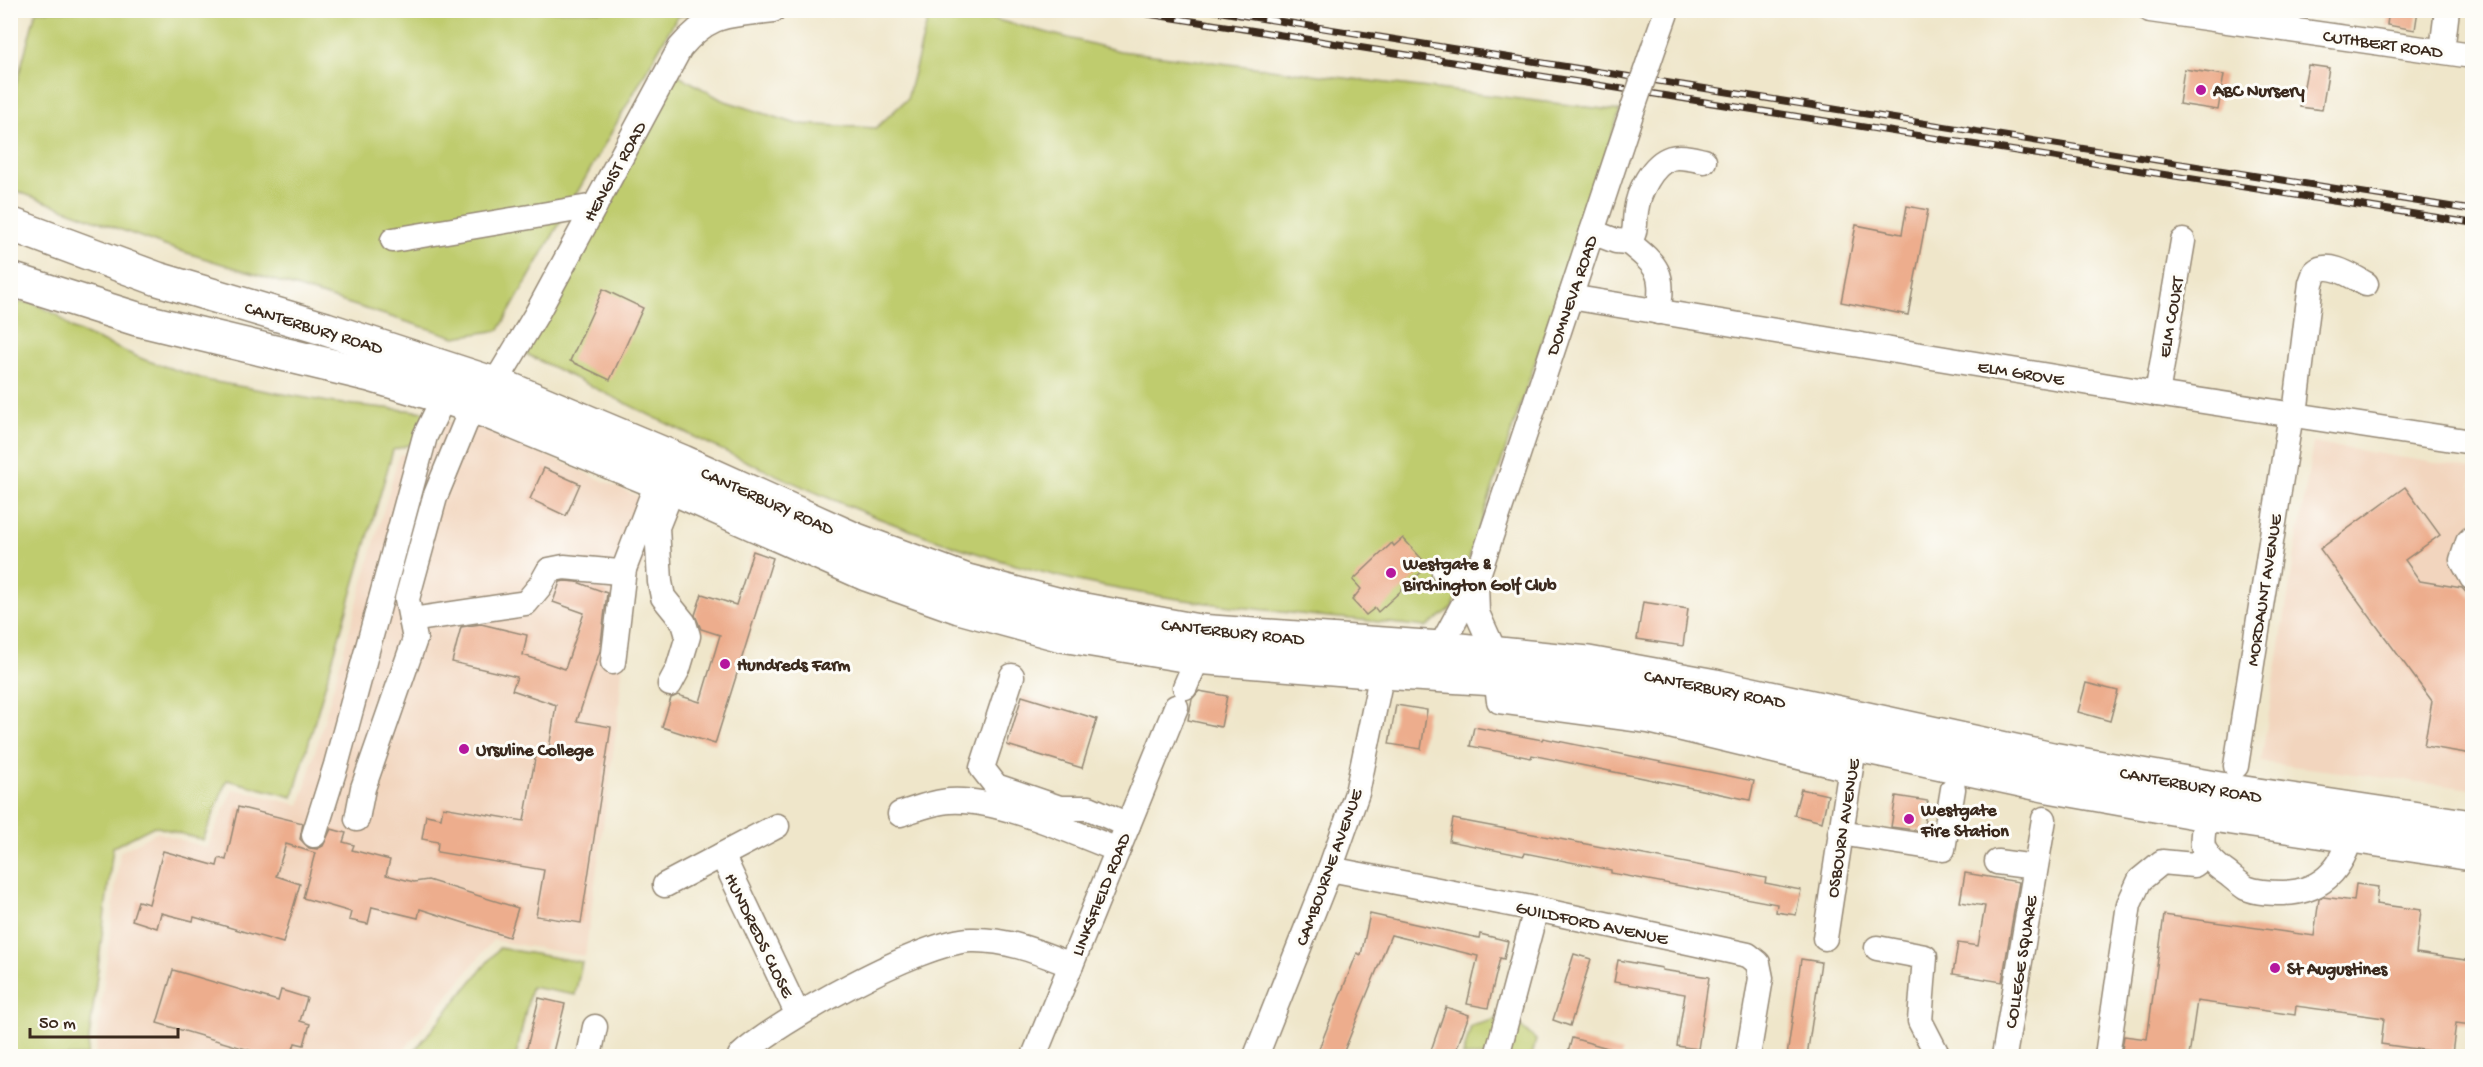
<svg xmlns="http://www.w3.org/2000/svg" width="2483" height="1067" viewBox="0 0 2483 1067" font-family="'Gochi Hand',sans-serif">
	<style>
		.built { fill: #f2d5be }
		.green { fill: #bfcc6e; stroke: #7d7b46; stroke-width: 1.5 }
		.building { fill: #edad8d }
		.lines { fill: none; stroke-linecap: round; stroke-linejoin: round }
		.minor-casing { stroke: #958874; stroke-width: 27 }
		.highway-casing { stroke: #958874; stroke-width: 36 }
		.minor { stroke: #fff; stroke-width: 24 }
		.highway { stroke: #fff; stroke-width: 33 }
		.rail-casing { stroke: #3b2a1e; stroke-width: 7 }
		.rail { stroke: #fdfcf7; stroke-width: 4.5; stroke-dasharray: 14; stroke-linecap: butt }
		.minor-bridge-casing { stroke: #958874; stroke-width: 27; stroke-linecap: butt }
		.minor-bridge { stroke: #fff; stroke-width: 24 }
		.poi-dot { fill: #b5179e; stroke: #fdfcf7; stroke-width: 2 }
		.labels { text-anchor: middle; stroke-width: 6; stroke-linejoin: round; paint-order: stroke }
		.street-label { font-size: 18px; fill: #3b2a1e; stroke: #fdfcf7 }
		.poi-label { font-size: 18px; font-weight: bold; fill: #3b2a1e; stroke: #fdfcf7; text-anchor: start }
	</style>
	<rect width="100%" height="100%" fill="#fdfcf7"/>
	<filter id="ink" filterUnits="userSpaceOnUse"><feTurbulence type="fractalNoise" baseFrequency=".0167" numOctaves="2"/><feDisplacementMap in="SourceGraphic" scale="12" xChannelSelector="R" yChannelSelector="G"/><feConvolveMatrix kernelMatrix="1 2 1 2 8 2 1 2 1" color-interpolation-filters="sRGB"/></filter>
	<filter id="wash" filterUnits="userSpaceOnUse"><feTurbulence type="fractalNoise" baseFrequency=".008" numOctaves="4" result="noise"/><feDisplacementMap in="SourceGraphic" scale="24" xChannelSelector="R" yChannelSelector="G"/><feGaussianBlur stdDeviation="1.35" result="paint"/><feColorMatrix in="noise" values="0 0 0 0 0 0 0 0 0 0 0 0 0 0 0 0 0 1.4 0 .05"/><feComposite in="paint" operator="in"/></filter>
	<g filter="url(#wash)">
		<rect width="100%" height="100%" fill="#efe6ca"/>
		<g class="built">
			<polygon points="446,421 478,425 673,512 648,550 627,605 619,709 585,956 493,940 399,1056 95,1056 120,852 157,832 207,848 233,789 300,805 399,455 437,444"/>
			<polygon points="2313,443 2472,469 2472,789 2261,762"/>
		</g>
		<g class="green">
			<polygon points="36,11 702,11 677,17 499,330 455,337 165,246 11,189 11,104"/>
			<path d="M930 11H961L1120 51 1620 111 1452 608 1426 627C1310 614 1192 606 1078 581 881 536 701 440 520 351L677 74 722 100 797 124 876 128 907 99Z"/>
			<polygon points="31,302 58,315 71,328 145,360 210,381 334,403 426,412 415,443 393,450 293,797 227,780 203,840 154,826 113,847 87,1056 11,1056 10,303"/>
			<polygon points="499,948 582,962 575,995 531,987 516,1056 410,1056"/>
			<polygon points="1500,1018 1490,1056 1463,1056 1471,1026"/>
			<polygon points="1514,1020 1536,1040 1532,1056 1504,1056"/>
		</g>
		<g id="blocks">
			<g class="building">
				<polygon points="2389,10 2418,10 2415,30 2387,25"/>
				<polygon points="2308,65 2329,68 2322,110 2300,107"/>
				<polygon points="2184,69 2224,75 2218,110 2179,104"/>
				<polygon points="1907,206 1928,210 1908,315 1841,302 1856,225 1902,234"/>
				<polygon points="603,289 643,308 610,380 570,361"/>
				<polygon points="544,468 580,484 566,516 530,499"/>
				<polygon points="2405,487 2440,535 2405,560 2420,581 2462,588 2472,599 2472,754 2424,746 2432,701 2320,549"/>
				<polygon points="1403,538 1428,566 1378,612 1375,608 1366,615 1352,600 1361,589 1353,580 1392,543 1394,546"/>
				<polygon points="753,551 773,558 715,744 662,727 671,698 678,695 700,702 720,635 701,629 695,615 702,594 736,605"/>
				<polygon points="565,581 577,582 607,593 600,651 577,721 611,727 581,923 536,916 544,870 437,852 438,842 422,839 426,815 441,818 443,807 524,821 536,753 548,755 556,705 512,690 517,677 452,662 461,627 481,624 527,635 523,655 565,669 584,613 553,602 560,582"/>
				<polygon points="1643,602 1688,609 1683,646 1637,639"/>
				<polygon points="2086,683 2118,691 2110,721 2078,712"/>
				<polygon points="1199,691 1227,696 1221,727 1188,720 1192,699"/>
				<polygon points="1022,696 1097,719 1082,768 1007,745"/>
				<polygon points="1396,705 1427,710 1421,749 1389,744"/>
				<polygon points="1474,727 1542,740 1543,738 1754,781 1750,800 1532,755 1531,758 1470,746"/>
				<polygon points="1801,789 1828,795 1822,822 1794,815"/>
				<polygon points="1896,796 1928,801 1923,831 1891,827"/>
				<polygon points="238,807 303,823 300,839 309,848 317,849 323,846 331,829 346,833 343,842 354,845 352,850 390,860 386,875 414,882 428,880 518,908 509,937 420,909 418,918 372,907 368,924 349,920 351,912 303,898 315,853 286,844 276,876 300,884 283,943 194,917 193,921 161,913 157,928 132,920 138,901 149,904 163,851 217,866 219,858 226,860"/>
				<polygon points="1453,819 1766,878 1765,883 1801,890 1796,915 1776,912 1777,904 1611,873 1611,870 1525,853 1524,856 1449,841"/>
				<polygon points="1965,873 2019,882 2002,982 1953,974 1958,943 1978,946 1985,906 1960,902"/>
				<polygon points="2356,884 2378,887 2376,904 2421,910 2416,953 2472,961 2472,1025 2456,1023 2452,1054 2381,1044 2384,1018 2296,1006 2295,1015 2197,1001 2189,1056 2121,1056 2124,1036 2147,1039 2164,915 2314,936 2319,899 2323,897 2354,901"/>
				<polygon points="1370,914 1479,938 1480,934 1508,941 1504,959 1500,958 1488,1008 1467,1004 1478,956 1391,935 1342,1056 1316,1056 1357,953 1361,955"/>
				<polygon points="1574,954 1591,959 1570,1026 1553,1020"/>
				<polygon points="1801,959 1821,962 1807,1056 1787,1056"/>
				<polygon points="1618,960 1662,968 1662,970 1709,977 1698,1049 1677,1046 1685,994 1614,982"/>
				<polygon points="173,970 278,1001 281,990 307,998 300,1021 310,1024 304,1045 295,1043 291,1056 270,1056 157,1023"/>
				<polygon points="539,998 565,1004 552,1056 525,1056"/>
				<polygon points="1446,1007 1469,1015 1454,1056 1429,1056"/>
				<polygon points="1572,1038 1622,1052 1621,1056 1567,1056"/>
			</g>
		</g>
	</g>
	<g filter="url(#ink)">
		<use href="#blocks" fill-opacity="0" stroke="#958874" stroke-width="1.5"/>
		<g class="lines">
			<g class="minor-casing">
				<g id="minor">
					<polyline points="2150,10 2472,56"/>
					<polyline points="1655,44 1667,10"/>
					<polyline points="2442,51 2447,10"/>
					<path d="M1592 232 1616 241 1628 242C1637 234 1634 223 1636 211 1638 193 1652 164 1671 158 1681 155 1694 159 1704 161"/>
					<polyline points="393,240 595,206"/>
					<path d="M1628 242C1658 266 1665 273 1658 312"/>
					<polyline points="1570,297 2157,394 2472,442"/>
					<path d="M494 385 536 315 680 48C711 11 729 16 773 10"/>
					<polyline points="2157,394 2183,241"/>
					<path d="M2295 414 2311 283 2315 272C2329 260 2353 277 2366 284"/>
					<polyline points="2472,538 2468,542 2462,560 2472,578"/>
					<polyline points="1444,572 1476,581"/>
					<polyline points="1476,583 1477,613 1495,653"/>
					<polyline points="411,620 526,603 540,586 549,570 564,567 619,572 624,569"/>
					<polyline points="1440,648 1476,581 1632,111"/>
					<polyline points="613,662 624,569 652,496"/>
					<polyline points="1012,676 982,768 996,786 1060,808 1089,808 1128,825"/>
					<polyline points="1496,679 1499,701 1649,721 1849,769"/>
					<polyline points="670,684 678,669 688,636 684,623 663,597 660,582 657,527 679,472"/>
					<polyline points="1185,687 1194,666 1196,657"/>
					<polyline points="2236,766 2291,414"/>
					<path d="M900 814C916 809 933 802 950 801 999 798 1071 832 1118 850"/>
					<path d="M2206 814C2205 824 2201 837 2203 846 2206 857 2219 868 2228 874 2233 878 2240 884 2246 888 2258 893 2271 893 2283 893 2327 892 2347 862 2354 822"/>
					<polyline points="357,819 363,788 415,639 407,599 435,497 472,407"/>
					<polyline points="1840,833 1943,849 1953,789"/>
					<polyline points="314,835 336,765 425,436 444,397"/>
					<polyline points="722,855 798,1015"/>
					<polyline points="1997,862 2035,867"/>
					<polyline points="1330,869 1536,909 1748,955 1758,963 1761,978 1748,1056"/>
					<polyline points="665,885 777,826"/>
					<polyline points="1825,938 1853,754"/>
					<polyline points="1877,948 1925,957 1920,1021 1938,1056"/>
					<polyline points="589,1056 595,1027"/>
					<path d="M740 1056C778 1021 920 942 971 940 1007 939 1038 952 1071 965"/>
					<polyline points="1034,1056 1176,707"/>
					<polyline points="1256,1056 1330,869 1357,793 1382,672"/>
					<polyline points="1497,1056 1536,909"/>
					<polyline points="2004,1056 2044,819"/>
					<polyline points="2107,1056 2129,904 2140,880 2162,862 2194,865 2208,855"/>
				</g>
			</g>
			<g class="highway-casing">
				<g id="highway">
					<polyline points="10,224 158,279 326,329 507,388 683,462 856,540 967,581 1068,607 1198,631 1440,648 1588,663 1715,686 2052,759 2231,791 2472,827"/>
					<polyline points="10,279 137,319 370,375 444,397 488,412 673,488 866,574 959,607 1062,635 1196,657 1382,672 1496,679 1586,690 1709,713 2049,786 2206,814 2472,854"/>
				</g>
			</g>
			<use href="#minor" class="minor"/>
			<use href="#highway" class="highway"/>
			<g class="rail-casing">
				<g id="rail">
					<polyline points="1123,10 2472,223"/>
					<polyline points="1209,10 2472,210"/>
				</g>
			</g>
			<use href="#rail" class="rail"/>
			<g class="minor-bridge-casing">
				<polyline id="minor-bridge" points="1632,111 1655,44"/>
			</g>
			<use href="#minor-bridge" class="minor-bridge"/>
		</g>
	</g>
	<g class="poi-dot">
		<circle cx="2201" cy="90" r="6"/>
		<circle cx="1391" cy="573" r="6"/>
		<circle cx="725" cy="664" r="6"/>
		<circle cx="464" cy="749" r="6"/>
		<circle cx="1909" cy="819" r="6"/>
		<circle cx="2275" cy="968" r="6"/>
	</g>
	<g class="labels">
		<g class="street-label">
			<text transform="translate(2383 43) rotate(8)" y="6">CUTHBERT ROAD</text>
			<text transform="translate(614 171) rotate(-61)" y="6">HENGIST ROAD</text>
			<text transform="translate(1571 295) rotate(-71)" y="6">DOMNEVA ROAD</text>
			<text transform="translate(2170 317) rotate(-80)" y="6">ELM COURT</text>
			<text transform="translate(314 327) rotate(17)" y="6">CANTERBURY ROAD</text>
			<text transform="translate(2021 372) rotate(9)" y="6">ELM GROVE</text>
			<text transform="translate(768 500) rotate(24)" y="6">CANTERBURY ROAD</text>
			<text transform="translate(2263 590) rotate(-81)" y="6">MORDAUNT AVENUE</text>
			<text transform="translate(1233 631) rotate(6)" y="6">CANTERBURY ROAD</text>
			<text transform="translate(1715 688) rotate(11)" y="6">CANTERBURY ROAD</text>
			<text transform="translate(2191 784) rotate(10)" y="6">CANTERBURY ROAD</text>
			<text transform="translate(1842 828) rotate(-81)" y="6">OSBOURN AVENUE</text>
			<text transform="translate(1328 867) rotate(-70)" y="6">CAMBOURNE AVENUE</text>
			<text transform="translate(1100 894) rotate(-68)" y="6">LINKSFIELD ROAD</text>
			<text transform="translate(1592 922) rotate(12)" y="6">GUILDFORD AVENUE</text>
			<text transform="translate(760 935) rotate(64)" y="6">HUNDREDS CLOSE</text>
			<text transform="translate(2020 962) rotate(-81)" y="6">COLLEGE SQUARE</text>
		</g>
		<g class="poi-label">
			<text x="2213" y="96">ABC Nursery</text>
			<text x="1403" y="569">Westgate &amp;<tspan x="1403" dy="21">Birchington Golf Club</tspan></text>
			<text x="737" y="670">Hundreds Farm</text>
			<text x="476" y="755">Ursuline College</text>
			<text x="1921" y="815">Westgate<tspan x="1921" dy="21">Fire Station</tspan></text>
			<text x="2287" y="974">St Augustines</text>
		</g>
	</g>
	<rect width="2483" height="1067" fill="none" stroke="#fdfcf7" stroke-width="36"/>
	<path d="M30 1028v9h148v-9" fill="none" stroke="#3b2a1e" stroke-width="3"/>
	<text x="39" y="1028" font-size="18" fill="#3b2a1e" stroke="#fdfcf7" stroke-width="4.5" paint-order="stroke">50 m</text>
</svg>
